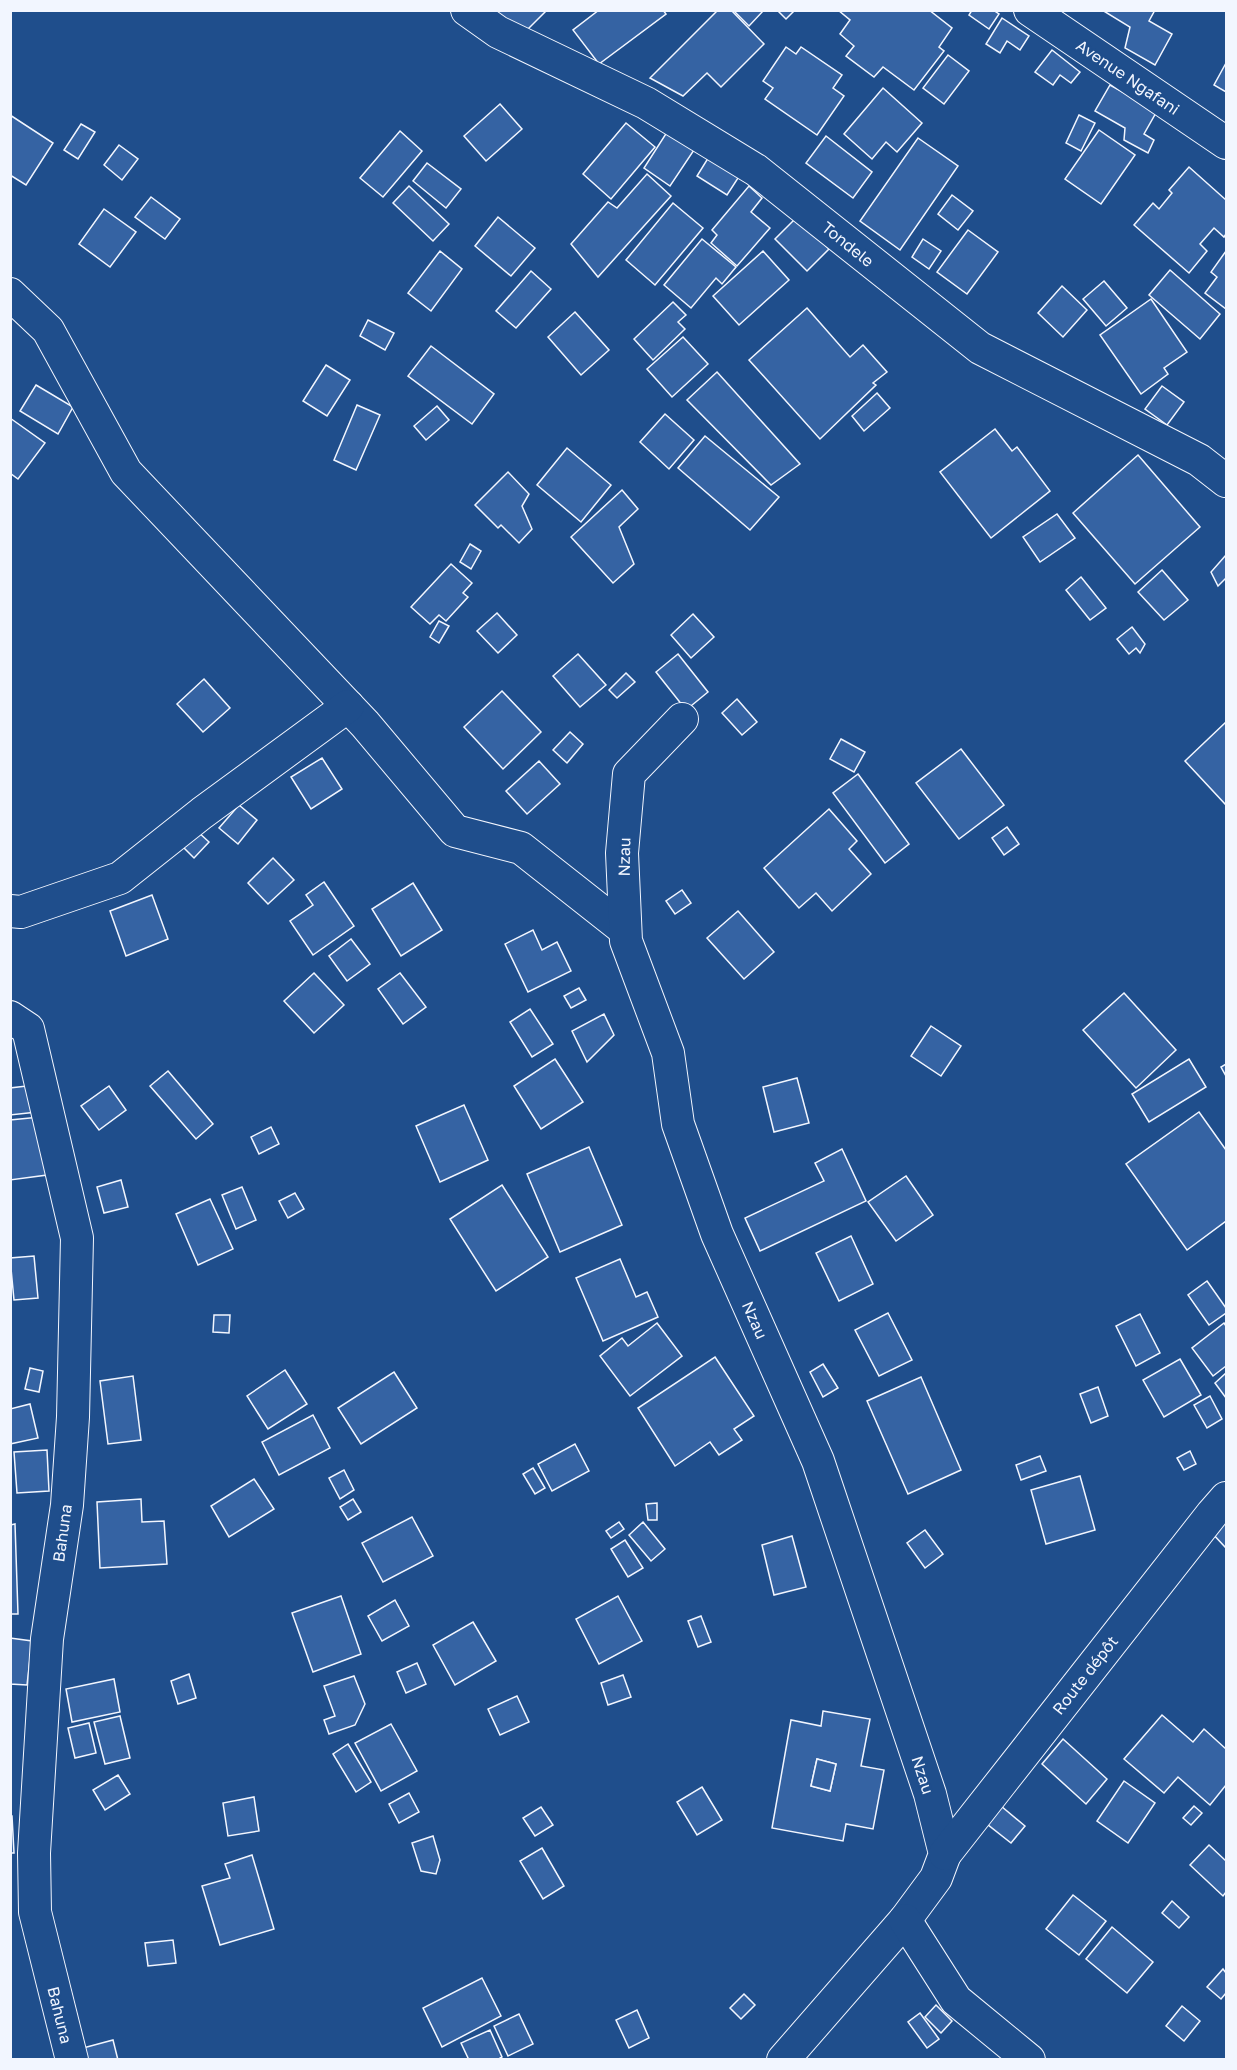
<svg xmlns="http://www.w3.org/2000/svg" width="1237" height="2070" viewBox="0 0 1237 2070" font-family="'Golos Text',sans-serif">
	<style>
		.building { fill: #3563a3; stroke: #f2f6ff; stroke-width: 1.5; fill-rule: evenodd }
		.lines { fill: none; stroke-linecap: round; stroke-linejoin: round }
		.minor-casing { stroke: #f2f6ff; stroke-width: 34 }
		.minor { stroke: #1f4e8c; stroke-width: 32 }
		.labels { text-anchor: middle; stroke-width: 4.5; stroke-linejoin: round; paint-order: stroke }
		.street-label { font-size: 16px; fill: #f2f6ff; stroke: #1f4e8c }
	</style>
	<rect width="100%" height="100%" fill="#1f4e8c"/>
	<g class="building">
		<polygon points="492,10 547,10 519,38"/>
		<polygon points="599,10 663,10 666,14 599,64 573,30"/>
		<polygon points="718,10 731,10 764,44 721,87 707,73 683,96 650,78"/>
		<polygon points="733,10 764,10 749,26"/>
		<polygon points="777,10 795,10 786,19"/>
		<polygon points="838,10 929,10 952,28 939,47 944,51 914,90 883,67 874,77 846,56 854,46 840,34 850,20"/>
		<polygon points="972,10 993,10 999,14 989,29 969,15"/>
		<polygon points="1102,10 1155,10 1149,21 1172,34 1155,65 1125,48 1130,27"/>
		<polygon points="1002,18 1029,36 1020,50 1007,41 1000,53 986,44"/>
		<polygon points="786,47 796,54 801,47 842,75 833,88 844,96 817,135 765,99 773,88 763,81"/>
		<polygon points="1052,50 1080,72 1071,83 1060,75 1053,85 1035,72"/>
		<polygon points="948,55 969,71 944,104 923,88"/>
		<polygon points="1226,63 1226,92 1214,85"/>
		<polygon points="1110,85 1157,111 1144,134 1154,140 1148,153 1124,140 1125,128 1095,111"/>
		<polygon points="883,88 922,123 897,152 886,142 872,159 844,134"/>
		<polygon points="500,104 522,129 486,161 464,136"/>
		<polygon points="10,115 53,143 26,185 10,175"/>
		<polygon points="1079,115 1095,123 1081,151 1066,143"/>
		<polygon points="626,123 655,147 611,199 583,174"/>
		<polygon points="81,124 95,132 78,159 64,150"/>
		<polygon points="669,129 696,147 670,186 644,168"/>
		<polygon points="1099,130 1135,155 1101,204 1065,179"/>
		<polygon points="400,131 422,151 383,197 360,178"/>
		<polygon points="826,136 872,172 853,198 806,163"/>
		<polygon points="918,138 958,166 900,250 860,221"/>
		<polygon points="119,145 138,159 122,180 104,165"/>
		<polygon points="710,155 740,175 727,195 697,176"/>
		<polygon points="427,163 461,189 446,208 413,181"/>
		<polygon points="1189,167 1226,200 1226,234 1224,237 1214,228 1200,244 1207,251 1189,273 1134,225 1153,203 1159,209 1172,193 1169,190"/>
		<polygon points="647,174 671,196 598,277 571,244 608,202 617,208"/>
		<polygon points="409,186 449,224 433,241 393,203"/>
		<polygon points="749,186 762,198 751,212 770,228 737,266 711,243 717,235 712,230"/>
		<polygon points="952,195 973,211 958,230 938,214"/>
		<polygon points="151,197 180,219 165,239 135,217"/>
		<polygon points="673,203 703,228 655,285 626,260"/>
		<polygon points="104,209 136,232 110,267 79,244"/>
		<polygon points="498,217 535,248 511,276 475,246"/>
		<polygon points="797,217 829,249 807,271 775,239"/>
		<polygon points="968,230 998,252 967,294 937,272"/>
		<polygon points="702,239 736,267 722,284 716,278 691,308 664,285"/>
		<polygon points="923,239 941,251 929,269 912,257"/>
		<polygon points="440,251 462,269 431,311 408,293"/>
		<polygon points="763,251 789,280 739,325 713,296"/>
		<polygon points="1226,251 1226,309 1205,293 1217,277 1211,272"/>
		<polygon points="1170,270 1220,314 1200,339 1149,295"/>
		<polygon points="531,271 551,289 516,328 496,311"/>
		<polygon points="1104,281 1127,308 1106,326 1083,299"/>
		<polygon points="1062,286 1087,310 1063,337 1038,313"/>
		<polygon points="1151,299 1187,352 1164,368 1168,374 1141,394 1100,335"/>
		<polygon points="673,302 686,315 678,322 685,329 653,360 634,339"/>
		<polygon points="807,308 850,357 863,345 887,372 873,383 876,385 820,439 749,360"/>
		<polygon points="575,312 609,350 581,375 548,337"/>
		<polygon points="368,320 394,333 385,350 360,336"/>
		<polygon points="683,337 708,364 672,397 647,369"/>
		<polygon points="431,346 494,394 472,424 408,376"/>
		<polygon points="326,365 350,380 327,416 303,401"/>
		<polygon points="717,372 800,464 771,485 687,400"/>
		<polygon points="36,385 73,407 58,434 20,411"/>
		<polygon points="1162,386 1184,402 1167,425 1145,409"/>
		<polygon points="877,393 890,408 864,431 852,416"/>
		<polygon points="357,405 380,415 356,470 334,460"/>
		<polygon points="437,406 449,420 426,440 414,426"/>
		<polygon points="665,414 694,440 669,469 640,442"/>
		<polygon points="10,418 45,443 18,479 10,473"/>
		<polygon points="995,429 1012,451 1017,447 1050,491 991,538 940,472"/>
		<polygon points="705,436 779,497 750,530 678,468"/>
		<polygon points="567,448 611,485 581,522 537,485"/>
		<polygon points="1138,455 1200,527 1135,584 1073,513"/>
		<polygon points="508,472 529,494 522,506 532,529 519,543 501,525 498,528 475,505"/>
		<polygon points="622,490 638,509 619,527 634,564 613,583 571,537"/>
		<polygon points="1057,514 1075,538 1040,562 1023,537"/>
		<polygon points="470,544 481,551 471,569 460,562"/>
		<polygon points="1226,555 1226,578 1218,586 1211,572"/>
		<polygon points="451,564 472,583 463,593 468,597 446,621 439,615 430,624 411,607"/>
		<polygon points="1162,570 1188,600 1164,620 1138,592"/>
		<polygon points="1081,577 1106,608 1090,620 1066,590"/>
		<polygon points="497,613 517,635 498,653 477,631"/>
		<polygon points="693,614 714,637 691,658 671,635"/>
		<polygon points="439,621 449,626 439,643 430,637"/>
		<polygon points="1132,627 1145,644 1140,653 1136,648 1129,654 1117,639"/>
		<polygon points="578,654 606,685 580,707 553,676"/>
		<polygon points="678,654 708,692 686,710 656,672"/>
		<polygon points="626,673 635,682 617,698 609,690"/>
		<polygon points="204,679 230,708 203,732 177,704"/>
		<polygon points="502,691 541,732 503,769 464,727"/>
		<polygon points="737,699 757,722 742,735 722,713"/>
		<polygon points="1226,722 1226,805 1185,761"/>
		<polygon points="570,732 583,744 567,763 553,750"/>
		<polygon points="841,739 865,752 854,772 830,759"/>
		<polygon points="961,749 1004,805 959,839 916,783"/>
		<polygon points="322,758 342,789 311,809 291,777"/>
		<polygon points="539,761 560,784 527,814 506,791"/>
		<polygon points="858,774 909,844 885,863 833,793"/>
		<polygon points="239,805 257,820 238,844 219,828"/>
		<polygon points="829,809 857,841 849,849 871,874 832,911 816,893 799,908 764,868"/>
		<polygon points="1007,827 1019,844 1004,855 992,838"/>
		<polygon points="197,831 209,842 194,858 183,847"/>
		<polygon points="273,858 294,880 268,904 248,883"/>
		<polygon points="324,882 354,926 313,955 290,921 313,905 306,895"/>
		<polygon points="413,883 442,930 401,956 372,909"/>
		<polygon points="682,890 691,903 675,914 666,901"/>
		<polygon points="152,895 168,939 126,956 110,911"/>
		<polygon points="738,911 774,952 744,979 707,938"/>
		<polygon points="533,930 542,950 557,942 571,971 528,992 505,944"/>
		<polygon points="351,939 370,964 347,981 329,956"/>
		<polygon points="314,973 344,1005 314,1033 284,1001"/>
		<polygon points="400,973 426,1007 403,1024 378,989"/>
		<polygon points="579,988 586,1000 571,1008 564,996"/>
		<polygon points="1124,993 1176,1050 1136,1088 1083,1030"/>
		<polygon points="530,1009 553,1044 532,1057 510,1022"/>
		<polygon points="604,1014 614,1035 587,1062 572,1031"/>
		<polygon points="931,1026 961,1046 941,1076 911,1056"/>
		<polygon points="555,1059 583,1102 541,1129 514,1086"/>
		<polygon points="1189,1059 1206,1087 1149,1122 1132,1094"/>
		<polygon points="1226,1064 1226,1076 1221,1067"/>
		<polygon points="168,1071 213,1124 196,1139 150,1086"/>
		<polygon points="797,1078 809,1123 774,1132 763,1087"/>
		<polygon points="35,1085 37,1112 10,1115 10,1088"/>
		<polygon points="109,1086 126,1110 99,1130 81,1106"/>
		<polygon points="464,1105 488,1160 440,1182 416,1126"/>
		<polygon points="1199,1112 1226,1150 1226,1221 1187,1250 1126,1164"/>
		<polygon points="40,1117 47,1175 10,1180 10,1120"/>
		<polygon points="271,1127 279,1144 259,1154 251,1137"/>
		<polygon points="589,1147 622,1225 560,1252 527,1174"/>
		<polygon points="842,1149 866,1201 760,1251 745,1218 824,1181 815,1163"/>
		<polygon points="906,1176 933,1215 896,1241 868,1202"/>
		<polygon points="121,1180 128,1207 104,1213 97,1187"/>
		<polygon points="502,1185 548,1257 496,1291 450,1219"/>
		<polygon points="242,1187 256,1220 236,1229 222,1195"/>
		<polygon points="295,1193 304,1209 288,1218 279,1201"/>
		<polygon points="210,1199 233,1249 198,1265 176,1214"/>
		<polygon points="851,1236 873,1284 839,1301 816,1253"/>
		<polygon points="34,1256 38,1298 14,1300 10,1258"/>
		<polygon points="620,1259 636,1297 647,1292 658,1317 603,1341 576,1278"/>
		<polygon points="1207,1281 1226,1308 1226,1313 1209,1325 1188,1295"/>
		<polygon points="888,1313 912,1360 879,1376 855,1330"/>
		<polygon points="1140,1314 1160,1353 1136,1366 1116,1326"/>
		<polygon points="214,1315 230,1315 229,1333 213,1332"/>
		<polygon points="657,1323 682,1356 630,1396 600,1356 622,1338 628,1346"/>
		<polygon points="1224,1323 1226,1326 1226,1366 1213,1376 1192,1348"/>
		<polygon points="715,1357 754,1416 734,1429 742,1440 719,1455 710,1442 675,1466 638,1408"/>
		<polygon points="1180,1359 1201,1395 1164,1417 1143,1380"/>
		<polygon points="823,1364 838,1388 823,1397 810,1372"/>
		<polygon points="30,1368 43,1371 39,1392 25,1389"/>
		<polygon points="285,1370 307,1404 268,1429 247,1396"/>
		<polygon points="394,1372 417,1408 361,1444 338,1408"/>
		<polygon points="1226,1373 1226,1398 1215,1383"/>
		<polygon points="133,1376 141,1440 108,1444 100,1381"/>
		<polygon points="921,1377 961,1470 908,1494 867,1401"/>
		<polygon points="1098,1387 1108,1416 1091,1423 1080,1394"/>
		<polygon points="1210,1396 1222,1419 1207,1428 1194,1405"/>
		<polygon points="30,1404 38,1438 10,1444 10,1409"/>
		<polygon points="313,1415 330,1448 279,1475 262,1442"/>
		<polygon points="575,1444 589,1471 552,1491 538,1464"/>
		<polygon points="47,1450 49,1491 17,1493 14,1452"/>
		<polygon points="1190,1451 1196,1464 1184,1470 1177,1458"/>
		<polygon points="1040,1456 1046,1471 1021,1480 1016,1465"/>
		<polygon points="533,1468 545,1488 535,1494 523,1474"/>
		<polygon points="344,1470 354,1490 340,1499 329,1478"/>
		<polygon points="1080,1476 1095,1530 1046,1544 1031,1490"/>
		<polygon points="254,1479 274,1509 229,1537 211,1506"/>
		<polygon points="141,1499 142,1522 164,1521 167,1564 100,1568 97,1502"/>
		<polygon points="353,1499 361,1512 348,1520 340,1507"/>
		<polygon points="657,1503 657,1520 648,1520 646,1504"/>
		<polygon points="1226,1516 1226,1548 1211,1532"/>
		<polygon points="412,1517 433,1556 383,1582 362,1543"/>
		<polygon points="619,1522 624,1529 611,1538 606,1531"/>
		<polygon points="643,1522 665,1549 651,1561 629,1535"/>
		<polygon points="15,1524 18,1614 10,1614 10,1525"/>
		<polygon points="925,1530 943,1554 925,1568 907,1543"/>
		<polygon points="792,1536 806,1587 774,1595 762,1545"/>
		<polygon points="625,1540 643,1568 628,1577 611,1549"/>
		<polygon points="341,1596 361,1654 313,1672 292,1613"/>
		<polygon points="618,1596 642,1641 599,1664 576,1619"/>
		<polygon points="395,1600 409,1626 382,1641 368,1616"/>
		<polygon points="701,1616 711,1642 698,1647 688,1621"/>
		<polygon points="473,1622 496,1661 455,1685 433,1645"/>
		<polygon points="10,1638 32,1641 27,1685 10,1684"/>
		<polygon points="417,1663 426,1684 406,1693 397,1672"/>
		<polygon points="189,1674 196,1698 178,1704 171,1681"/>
		<polygon points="623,1675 631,1697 608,1705 601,1683"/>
		<polygon points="354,1676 365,1704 355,1725 329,1734 324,1720 335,1716 324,1686"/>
		<polygon points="114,1679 120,1712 72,1722 66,1689"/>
		<polygon points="517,1696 529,1722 500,1735 488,1709"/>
		<path d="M823 1711 870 1719 861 1766 884 1770 873 1829 846 1824 843 1841 772 1828 791 1720 821 1726ZM817 1759 836 1764 830 1791 811 1786Z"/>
		<polygon points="1162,1715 1193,1742 1204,1729 1226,1749 1226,1785 1210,1805 1178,1777 1164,1793 1124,1759"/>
		<polygon points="120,1716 130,1758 105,1764 94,1722"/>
		<polygon points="89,1723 96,1753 75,1758 68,1728"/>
		<polygon points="391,1724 417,1771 381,1791 355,1743"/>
		<polygon points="1063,1739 1107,1779 1086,1804 1042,1764"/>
		<polygon points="348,1744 371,1782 356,1792 333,1754"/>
		<polygon points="817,1759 836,1764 830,1791 811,1786"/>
		<polygon points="118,1775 130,1794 105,1810 93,1790"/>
		<polygon points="1124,1781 1155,1803 1128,1843 1097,1821"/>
		<polygon points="702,1787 722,1820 697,1835 677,1802"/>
		<polygon points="409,1793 419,1812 399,1823 389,1804"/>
		<polygon points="254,1797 259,1831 228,1836 223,1803"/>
		<polygon points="1001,1806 1025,1826 1011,1843 987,1824"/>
		<polygon points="1194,1806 1202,1813 1191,1825 1183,1818"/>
		<polygon points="541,1807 553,1825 535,1836 523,1818"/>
		<polygon points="10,1816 12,1816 14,1853 10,1853"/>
		<polygon points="433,1836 440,1860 436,1874 421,1871 412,1843"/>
		<polygon points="1209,1845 1226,1861 1226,1892 1223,1896 1190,1865"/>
		<polygon points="542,1848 564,1886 543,1899 520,1861"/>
		<polygon points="252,1855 274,1929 220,1945 202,1886 230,1878 225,1864"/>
		<polygon points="1073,1895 1106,1921 1079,1955 1046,1929"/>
		<polygon points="1172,1901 1189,1917 1179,1928 1162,1913"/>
		<polygon points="1112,1927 1153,1962 1127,1993 1086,1959"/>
		<polygon points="173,1940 176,1963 148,1966 145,1943"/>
		<polygon points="1223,1969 1226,1973 1226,1993 1221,1999 1207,1987"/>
		<polygon points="482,1978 501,2016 442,2047 423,2008"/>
		<polygon points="744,1994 755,2005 741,2019 730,2008"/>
		<polygon points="936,2005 952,2021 941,2033 925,2017"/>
		<polygon points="1182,2006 1200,2021 1184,2041 1166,2026"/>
		<polygon points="637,2010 649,2038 629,2048 616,2020"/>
		<polygon points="920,2013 939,2039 927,2048 908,2022"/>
		<polygon points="519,2014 533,2044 508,2056 494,2026"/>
		<polygon points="490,2030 502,2057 497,2060 469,2060 461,2043"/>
		<polygon points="113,2040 118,2060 87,2060 83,2048"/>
	</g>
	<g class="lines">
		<g class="minor-casing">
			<g id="minor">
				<polyline points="467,10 498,32 646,103 756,170 980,348 1199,460 1226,481"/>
				<polyline points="1030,10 1226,143"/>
				<polyline points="10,294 48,330 126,472 365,724 455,831 521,848 625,930"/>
				<polyline points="682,719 629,774 622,853 626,941 668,1053 678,1124 717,1234 818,1461 930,1794 945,1854 936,1878 905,1920 783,2060"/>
				<polyline points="10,911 21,912 120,878 202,813 348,706"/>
				<polyline points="10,1017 28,1029 77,1238 73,1417 67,1505 47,1639 34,1853 35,1912 72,2060"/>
				<polyline points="945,1854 1212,1514 1226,1498"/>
				<polyline points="905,1920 956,2000 1029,2060"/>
			</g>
		</g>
		<use href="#minor" class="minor"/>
	</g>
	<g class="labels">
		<g class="street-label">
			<text transform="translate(1128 77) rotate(34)" y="6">Avenue Ngafani</text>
			<text transform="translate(848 244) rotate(39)" y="6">Tondele</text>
			<text transform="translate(624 857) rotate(-89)" y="6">Nzau</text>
			<text transform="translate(755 1320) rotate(66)" y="6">Nzau</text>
			<text transform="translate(62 1533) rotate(-82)" y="6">Bahuna</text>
			<text transform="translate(1085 1675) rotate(-52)" y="6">Route dépôt</text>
			<text transform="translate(923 1775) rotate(72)" y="6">Nzau</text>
			<text transform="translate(60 2015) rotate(76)" y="6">Bahuna</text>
		</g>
	</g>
	<rect width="1237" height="2070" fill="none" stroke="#f2f6ff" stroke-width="24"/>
</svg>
